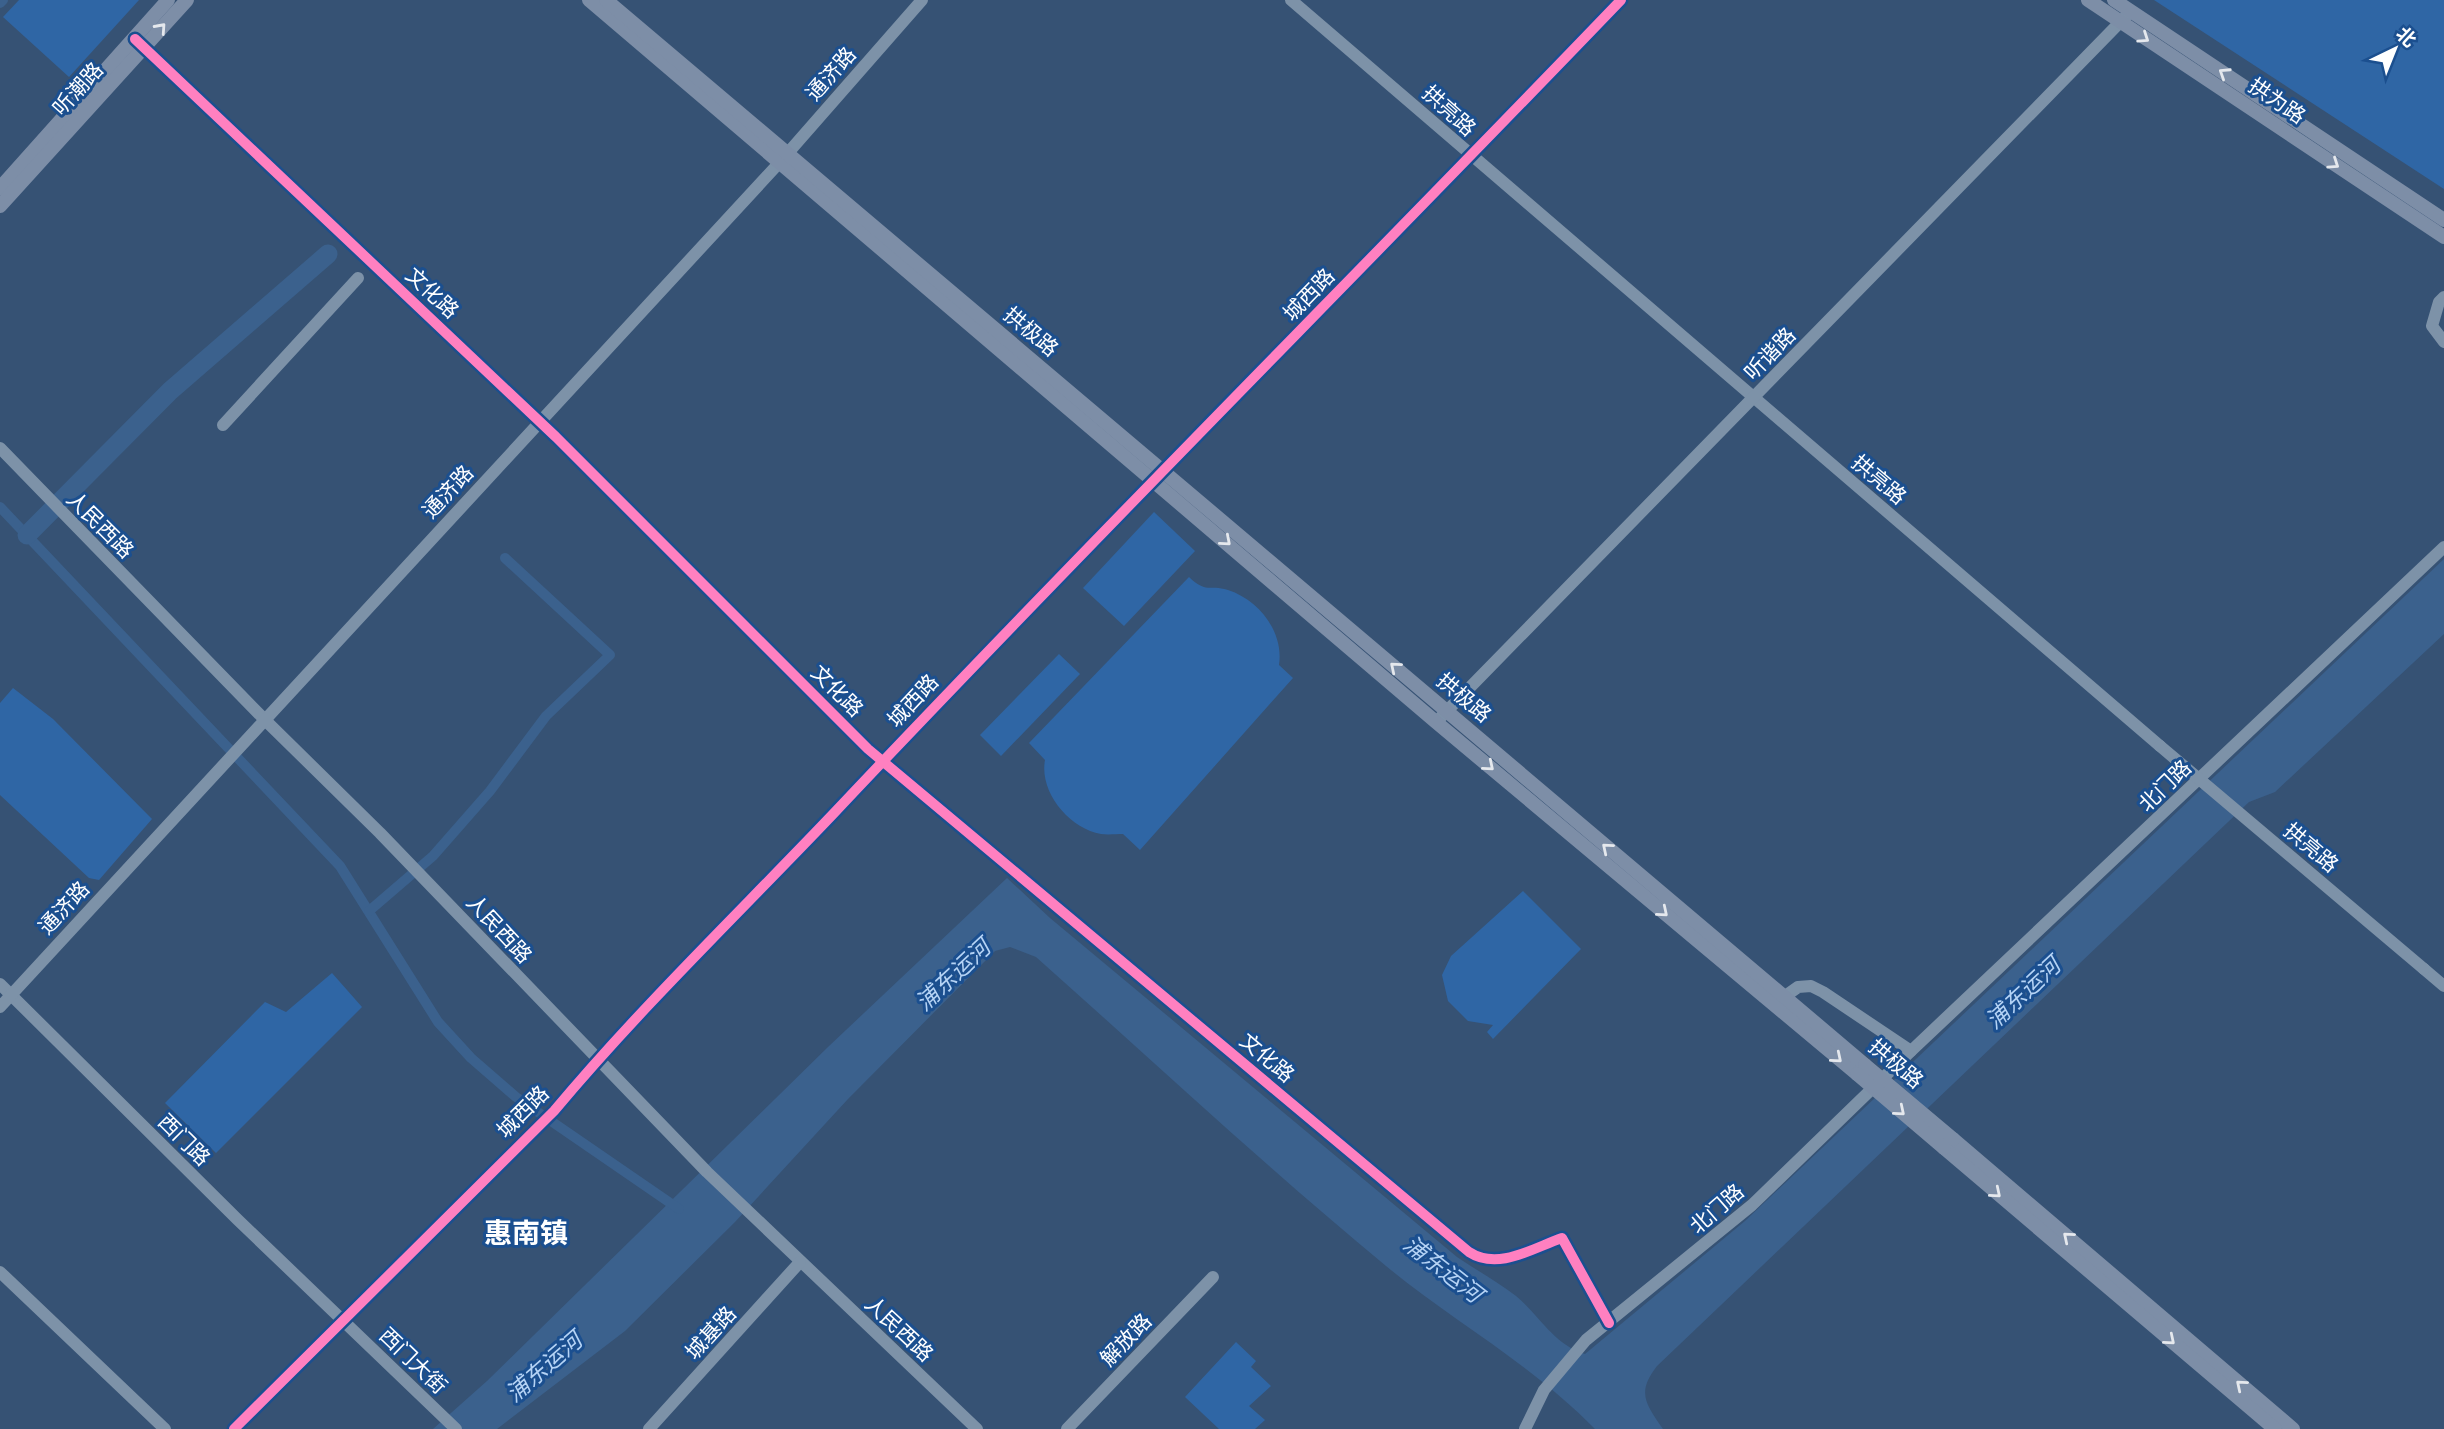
<svg xmlns="http://www.w3.org/2000/svg" width="2444" height="1429" viewBox="0 0 2444 1429" font-family="'Work Sans','Noto Sans SC',sans-serif">
	<style>
		.green { fill: #2f66a5 }
		.water { fill: #3b618d }
		.lines { fill: none; stroke-linecap: round; stroke-linejoin: round }
		.canal { stroke: #3b618d; stroke-width: 10 }
		.river { stroke: #3b618d; stroke-width: 19 }
		.minor { stroke: #7d92a8; stroke-width: 12 }
		.major { stroke: #7d8ea7; stroke-width: 14 }
		.minor-bridge { stroke: #7d92a8; stroke-width: 12 }
		.major-bridge { stroke: #7d8ea7; stroke-width: 14 }
		.cycleway-casing { stroke: #1b4f8f; stroke-width: 15 }
		.cycleway { stroke: #ff80c0; stroke-width: 10 }
		.oneway { stroke: #e5e8ed }
		.labels { text-anchor: middle; stroke-width: 6; stroke-linejoin: round; paint-order: stroke }
		.street-label { font-size: 21px; fill: #fff; stroke: #1b4f8f }
		.water-label { font-size: 23px; font-style: italic; fill: #b5d3f5; stroke: #1b4f8f }
		.district-label { font-size: 28px; font-weight: bold; fill: #fff; stroke: #1b4f8f }
	</style>
	<rect width="100%" height="100%" fill="#365274"/>
	<g class="green">
		<polygon points="19,0 139,0 69,77 3,17"/>
		<polygon points="2154,0 2444,0 2444,189"/>
		<polygon points="1154,512 1195,551 1124,626 1083,588"/>
		<path d="M1189 577C1207 594 1208 584 1228 590 1259 600 1284 632 1279 665L1293 678 1140 850 1123 834C1116 834 1108 835 1101 834 1069 828 1039 792 1045 760L1029 743Z"/>
		<polygon points="1059,654 1080,674 1001,756 980,735"/>
		<polygon points="13,688 53,719 152,819 99,880 89,878 0,795 0,703"/>
		<polygon points="1523,891 1581,949 1493,1039 1487,1032 1493,1025 1468,1021 1448,1001 1442,975 1451,956"/>
		<polygon points="332,973 362,1007 216,1153 165,1103 265,1002 286,1012"/>
		<polygon points="1236,1342 1256,1361 1251,1367 1271,1386 1249,1406 1265,1420 1255,1429 1219,1429 1185,1397"/>
	</g>
	<path class="water" d="M2444 559V634L2275 792 2249 802 1657 1366C1636 1393 1646 1404 1663 1429H1595C1533 1365 1454 1322 1386 1266 1266 1167 1152 1060 1036 957L1010 947 995 951 848 1099 735 1222 625 1331 497 1429H433L487 1381 828 1047 1007 878 1050 918 1457 1257C1476 1270 1498 1282 1516 1296 1541 1317 1553 1344 1585 1354L1745 1221Z"/>
	<g class="lines">
		<g class="canal">
			<polyline points="0,3 3,0"/>
			<polyline points="0,507 340,866 438,1022 471,1058 516,1097 679,1209"/>
			<polyline points="369,911 433,856 490,791 546,716 610,655 505,558"/>
		</g>
		<polyline class="river" points="27,535 170,391 328,254"/>
		<g class="minor">
			<polyline points="1291,0 2160,746"/>
			<path d="M139 43 556 437 868 749 1469 1252C1498 1271 1533 1248 1562 1238L1609 1323"/>
			<polyline points="2444,297 2439,302 2432,326 2444,342"/>
			<polyline points="223,425 358,278"/>
			<polyline points="0,448 264,719 380,833 707,1172 977,1429"/>
			<polyline points="1441,717 2131,11"/>
			<polyline points="2424,969 2444,986"/>
			<polyline points="0,984 238,1220 456,1429"/>
			<polyline points="0,1007 780,162 922,0"/>
			<polyline points="1911,1051 2444,547"/>
			<polyline points="0,1272 165,1429"/>
			<path d="M234 1429 554 1111C642 1006 741 911 835 812 1093 538 1360 272 1621 0"/>
			<polyline points="649,1429 800,1262"/>
			<polyline points="1067,1429 1213,1277"/>
			<polyline points="1525,1429 1544,1390 1586,1340 1752,1205 1911,1051 1823,992 1811,986 1798,987 1784,997"/>
		</g>
		<g class="major">
			<polyline points="589,0 1436,722 1857,1074"/>
			<polyline points="606,0 1865,1065"/>
			<polyline points="2088,0 2444,237"/>
			<polyline points="2114,0 2444,220"/>
			<polyline points="0,188 168,0"/>
			<polyline points="0,206 187,0"/>
			<polyline points="1953,1139 2293,1429"/>
			<polyline points="1944,1148 2275,1429"/>
		</g>
		<polyline class="minor-bridge" points="2160,746 2424,969"/>
		<g class="major-bridge">
			<polyline points="1865,1065 1953,1139"/>
			<polyline points="1857,1074 1944,1148"/>
		</g>
		<g class="cycleway-casing">
			<g id="cycleway">
				<path d="M135 39 556 437 868 749 1469 1252C1498 1271 1533 1248 1562 1238L1609 1323"/>
				<path d="M234 1429 554 1111C642 1006 741 911 835 812 1093 538 1360 272 1621 0"/>
			</g>
		</g>
		<use href="#cycleway" class="cycleway"/>
	</g>
	<defs><path id="oneway-chevron" d="M-2-3.5L2.5 0L-2 3.5" fill="none" stroke-width="1.6" stroke-linecap="round" stroke-linejoin="round" transform="scale(1.75)"/></defs>
	<g class="oneway">
		<use href="#oneway-chevron" transform="translate(161 28) rotate(-48)"/>
		<use href="#oneway-chevron" transform="translate(2144 38) rotate(34)"/>
		<use href="#oneway-chevron" transform="translate(2224 73) rotate(-147)"/>
		<use href="#oneway-chevron" transform="translate(2334 164) rotate(34)"/>
		<use href="#oneway-chevron" transform="translate(1226 541) rotate(41)"/>
		<use href="#oneway-chevron" transform="translate(1395 667) rotate(-140)"/>
		<use href="#oneway-chevron" transform="translate(1489 766) rotate(40)"/>
		<use href="#oneway-chevron" transform="translate(1607 848) rotate(-140)"/>
		<use href="#oneway-chevron" transform="translate(1663 912) rotate(40)"/>
		<use href="#oneway-chevron" transform="translate(1837 1058) rotate(40)"/>
		<use href="#oneway-chevron" transform="translate(1900 1111) rotate(40)"/>
		<use href="#oneway-chevron" transform="translate(1996 1193) rotate(40)"/>
		<use href="#oneway-chevron" transform="translate(2068 1237) rotate(-140)"/>
		<use href="#oneway-chevron" transform="translate(2170 1340) rotate(40)"/>
		<use href="#oneway-chevron" transform="translate(2241 1385) rotate(-140)"/>
	</g>
	<g class="labels">
		<g class="street-label">
			<text transform="translate(831 74) rotate(-49)" y="7">通济路</text>
			<text transform="translate(78 89) rotate(-48)" y="7">听潮路</text>
			<text transform="translate(2277 101) rotate(34)" y="7">拱为路</text>
			<text transform="translate(1449 111) rotate(42)" y="7">拱亮路</text>
			<text transform="translate(432 293) rotate(43)" y="7">文化路</text>
			<text transform="translate(1309 295) rotate(-46)" y="7">城西路</text>
			<text transform="translate(1031 332) rotate(40)" y="7">拱极路</text>
			<text transform="translate(1770 354) rotate(-46)" y="7">听谐路</text>
			<text transform="translate(1879 480) rotate(40)" y="7">拱亮路</text>
			<text transform="translate(448 492) rotate(-47)" y="7">通济路</text>
			<text transform="translate(100 525) rotate(45)" y="7">人民西路</text>
			<text transform="translate(837 691) rotate(45)" y="7">文化路</text>
			<text transform="translate(1464 698) rotate(40)" y="7">拱极路</text>
			<text transform="translate(913 701) rotate(-47)" y="7">城西路</text>
			<text transform="translate(2165 786) rotate(-44)" y="7">北门路</text>
			<text transform="translate(2311 848) rotate(40)" y="7">拱亮路</text>
			<text transform="translate(64 908) rotate(-47)" y="7">通济路</text>
			<text transform="translate(499 929) rotate(47)" y="7">人民西路</text>
			<text transform="translate(1267 1058) rotate(40)" y="7">文化路</text>
			<text transform="translate(1896 1064) rotate(40)" y="7">拱极路</text>
			<text transform="translate(523 1112) rotate(-45)" y="7">城西路</text>
			<text transform="translate(184 1140) rotate(45)" y="7">西门路</text>
			<text transform="translate(1717 1209) rotate(-41)" y="7">北门路</text>
			<text transform="translate(899 1329) rotate(43)" y="7">人民西路</text>
			<text transform="translate(711 1333) rotate(-48)" y="7">城基路</text>
			<text transform="translate(1126 1340) rotate(-46)" y="7">解放路</text>
			<text transform="translate(413 1361) rotate(44)" y="7">西门大街</text>
		</g>
		<g class="water-label">
			<text transform="translate(953 975) rotate(-43)" y="8">浦东运河</text>
			<text transform="translate(2023 993) rotate(-43)" y="8">浦东运河</text>
			<text transform="translate(1443 1269) rotate(38)" y="8">浦东运河</text>
			<text transform="translate(544 1367) rotate(-41)" y="8">浦东运河</text>
		</g>
		<g class="district-label">
			<text x="526" y="1243">惠南镇</text>
		</g>
	</g>
	<g transform="translate(2395 49) rotate(43)" stroke="#1b4f8f" stroke-width="5" paint-order="stroke">
	<path d="M0-5L12 26L0 18L-12 26Z" fill="#ffffff"/>
	<text y="-10" font-size="19" font-weight="bold" text-anchor="middle" fill="#ffffff">北</text>
	</g>
</svg>
